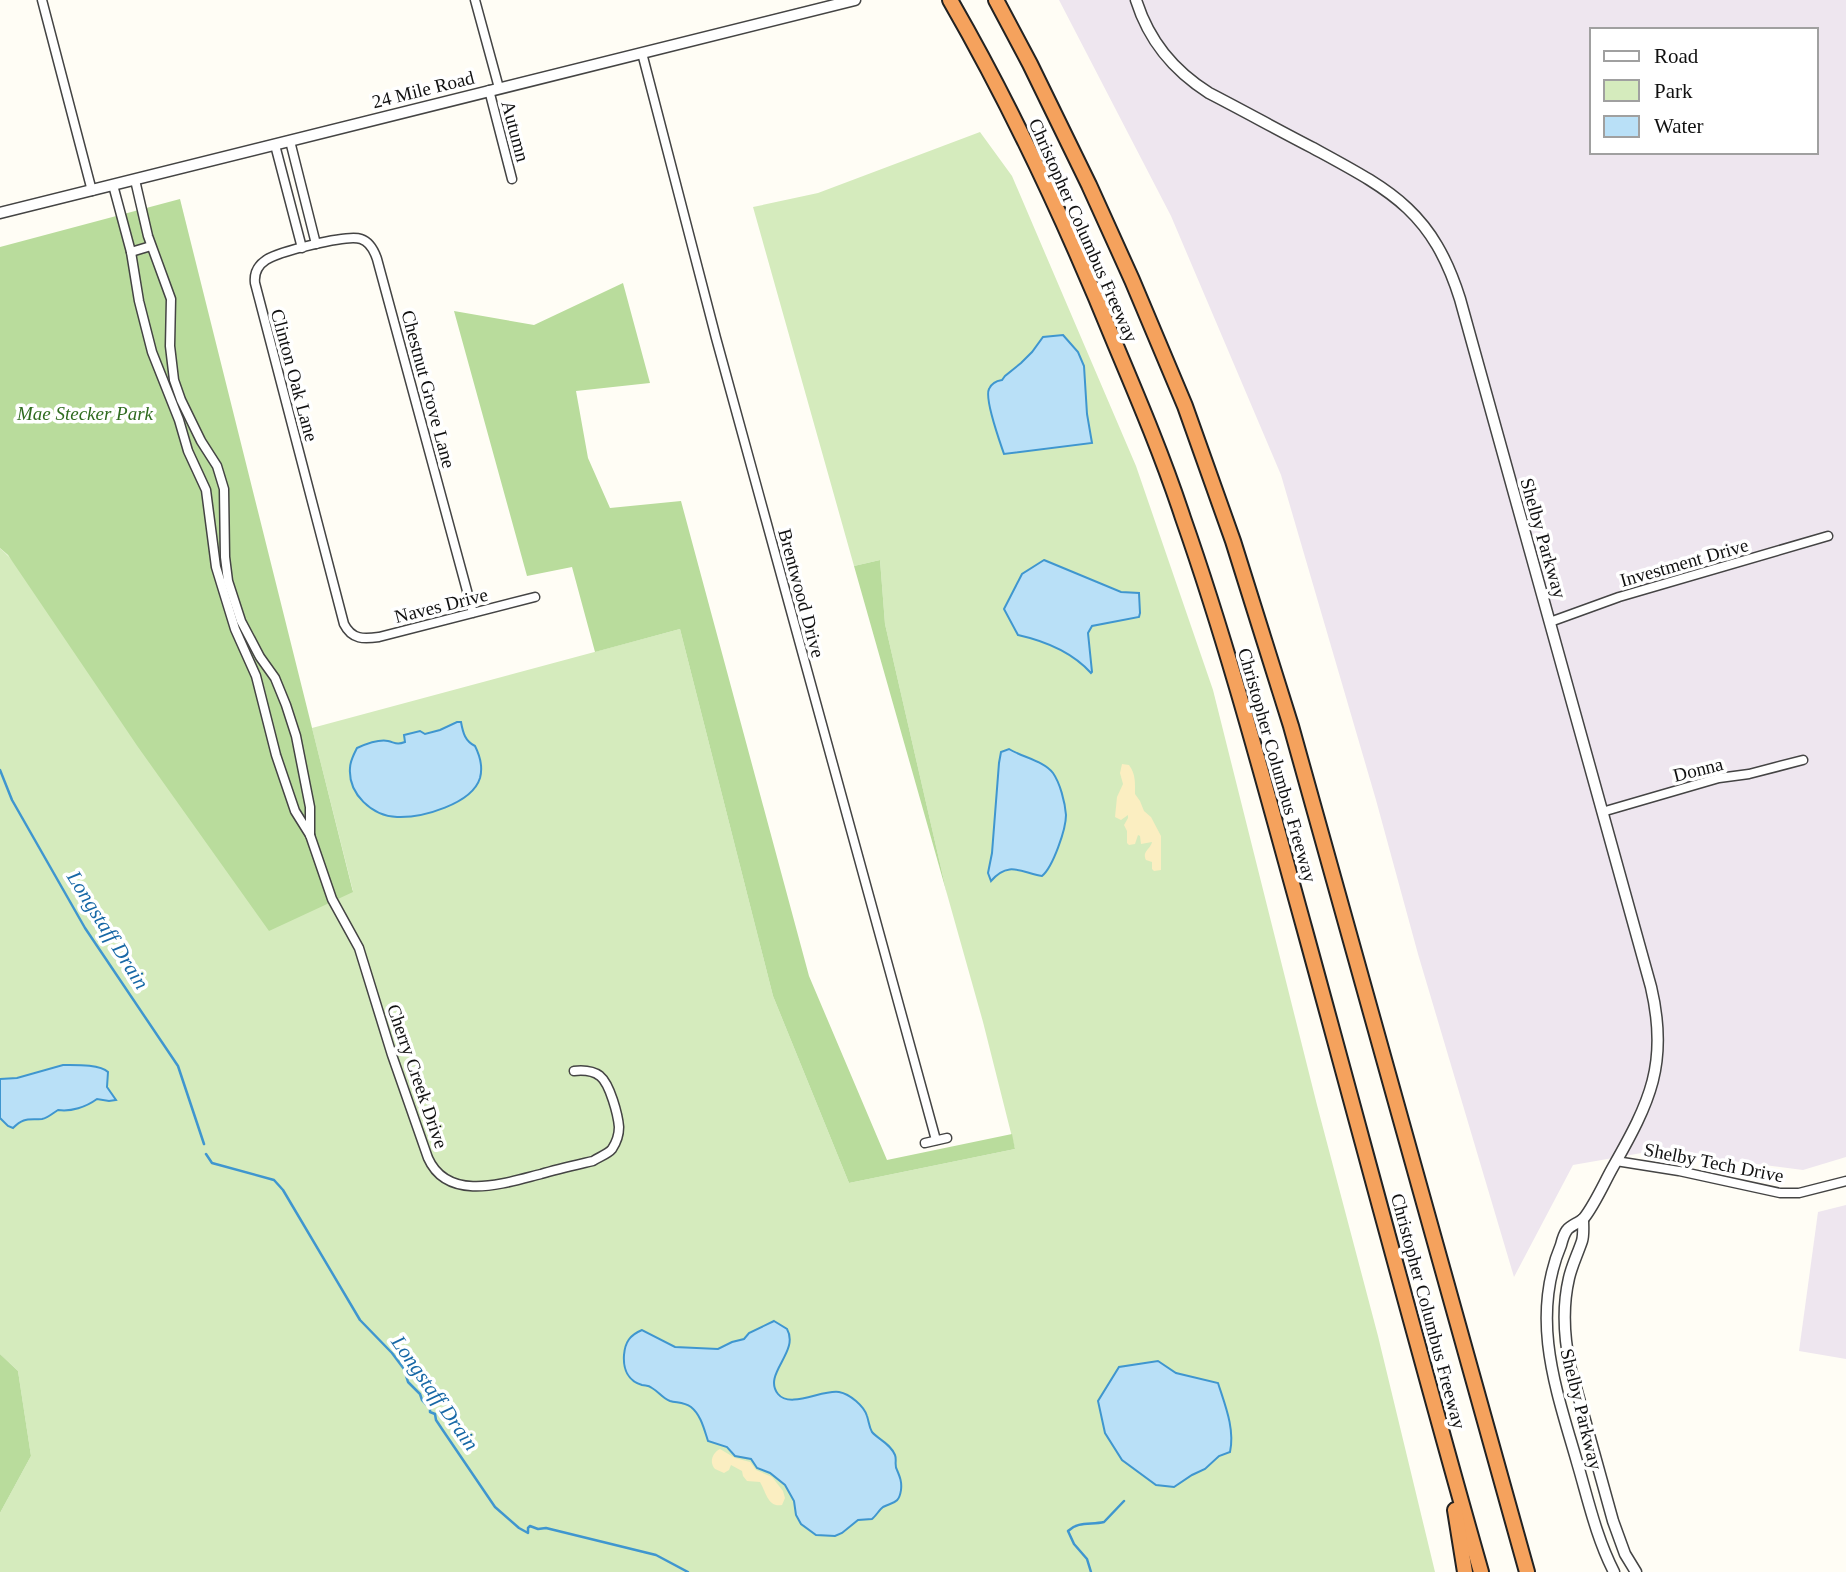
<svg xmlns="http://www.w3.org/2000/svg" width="1846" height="1572" viewBox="0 0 1846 1572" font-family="Georgia,serif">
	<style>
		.industrial { fill: #eee6ef; fill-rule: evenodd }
		.green { fill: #d5ebbd }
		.forest { fill: #b9dc9c }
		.sand { fill: #fbeec1 }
		.water { fill: #b9e0f7; stroke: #3f96cf; stroke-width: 2 }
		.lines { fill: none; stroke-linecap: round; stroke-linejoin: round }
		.stream { stroke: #3f96cf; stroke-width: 2.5 }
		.minor-casing { stroke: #444; stroke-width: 11 }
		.tertiary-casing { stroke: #444; stroke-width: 13 }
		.motorway-casing { stroke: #222; stroke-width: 18 }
		.minor { stroke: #fff; stroke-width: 8 }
		.tertiary { stroke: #fff; stroke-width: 10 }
		.motorway { stroke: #f5a25d; stroke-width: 14 }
		.labels { text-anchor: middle; stroke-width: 7; stroke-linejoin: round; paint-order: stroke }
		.street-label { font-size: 19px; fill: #111; stroke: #fff }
		.park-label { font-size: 19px; font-style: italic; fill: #2f6b1f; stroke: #fff }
		.water-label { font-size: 21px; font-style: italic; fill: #1768a6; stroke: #fff }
	</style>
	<rect width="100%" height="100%" fill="#fffdf5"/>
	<g class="industrial">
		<path d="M1059 0H1846V1157L1803 1170 1653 1151 1573 1165 1514 1277 1418 954 1376 800 1281 475 1171 216ZM1592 30H1816V152H1592Z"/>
		<polygon points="1846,1205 1846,1359 1799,1351 1818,1212"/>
	</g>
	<polygon class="green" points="980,132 1012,176 1136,466 1213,690 1317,1105 1378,1336 1435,1572 0,1572 0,1513 31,1456 18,1371 0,1354 0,548 353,891 312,728 680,629 773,996 849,1183 1015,1149 983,1022 947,894 885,624 880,560 854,566 753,207 818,193"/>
	<g class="forest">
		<polygon points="180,199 353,892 269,931 138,747 8,555 0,548 0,247"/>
		<polygon points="623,283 650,383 576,391 588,458 610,508 681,501 809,976 887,1160 1012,1134 1015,1149 849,1183 773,996 680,629 595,652 572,567 527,576 454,311 534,325"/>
		<polygon points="880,560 885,624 947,894 854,566"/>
		<polygon points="0,1354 18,1371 31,1456 0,1513"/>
	</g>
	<g class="sand">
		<path d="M1122 764 1129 765C1136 774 1135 784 1135 794L1140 801 1144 811 1151 817 1161 836V870L1154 871 1152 869V862L1146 860C1142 851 1150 850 1152 842L1141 844 1140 836 1138 835 1135 844 1129 845 1127 843V831L1124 825 1128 818V815L1121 820 1115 817 1117 797 1123 784 1120 773Z"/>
		<path d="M720 1449 735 1458 750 1462 756 1470 772 1477 783 1491 785 1498 782 1505C768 1508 766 1492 760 1482L747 1481 743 1476 742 1471 731 1465 729 1470 724 1473 715 1469C709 1463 712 1453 720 1449Z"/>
	</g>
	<g class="water">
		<path d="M1063 335 1078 352 1084 366 1087 414 1092 443 1004 454C1000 442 984 399 989 389 991 384 996 381 1002 380L1005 376 1021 363 1032 352 1043 337Z"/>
		<path d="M1044 560 1121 592 1139 593 1140 613 1139 617 1092 626 1088 633 1092 672 1091 673C1072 652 1045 641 1018 635L1004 609 1022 574Z"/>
		<path d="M457 722H461C463 733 465 741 475 746 480 756 483 767 480 778 472 804 422 818 397 817 372 816 348 794 350 768 350 761 354 754 357 748 366 744 378 739 388 741 396 743 397 745 405 742L404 735 420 731 425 734 440 730Z"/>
		<path d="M1009 749C1022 757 1044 761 1053 773 1060 783 1065 802 1066 815 1066 829 1053 867 1042 876 1022 873 1009 860 991 881L988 873 992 853 999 763 1001 752Z"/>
		<path d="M63 1065C75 1065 100 1064 108 1072L107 1087 116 1100 109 1101 97 1099C86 1107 71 1112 58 1110 53 1113 48 1118 42 1119 28 1120 24 1117 13 1128L8 1126 0 1118V1079L17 1078Z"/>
		<path d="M774 1321 787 1329C800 1352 762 1374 778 1394 790 1409 823 1389 839 1392 850 1394 864 1406 867 1416 869 1422 869 1427 872 1432 879 1440 890 1443 895 1455 897 1460 894 1465 897 1470 900 1477 902 1482 901 1490 899 1504 893 1502 883 1507 879 1510 876 1516 872 1519L858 1520 842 1533 835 1536 816 1535 801 1524 796 1515 794 1501 785 1485 770 1473 757 1468 751 1459 735 1456 727 1447 708 1441C704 1429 701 1415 691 1407 684 1402 677 1403 670 1401 662 1398 659 1392 652 1388 648 1385 647 1386 642 1385 628 1381 623 1369 624 1355 625 1342 630 1335 642 1330L675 1347 718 1349 732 1342 744 1339 749 1333Z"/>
		<path d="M1158 1361 1176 1373 1218 1383C1225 1405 1235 1429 1230 1452L1219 1456 1205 1469 1192 1475 1174 1487 1156 1485 1122 1460 1105 1433 1098 1401 1119 1367Z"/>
	</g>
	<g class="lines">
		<g class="stream">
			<polyline points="0,770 12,800 85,928 178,1066 204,1144"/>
			<polyline points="206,1154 212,1163 274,1180 283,1190 360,1320 392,1353 404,1369 408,1382 420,1394 422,1400 430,1408 430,1412 435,1414 436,1420 442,1429 495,1507 519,1528 528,1533 528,1528 530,1526 538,1529 546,1528 656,1555 688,1572"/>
			<path d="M1091 1572 1087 1559 1074 1544 1068 1531C1078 1521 1091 1525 1104 1522L1124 1501"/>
		</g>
		<g class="minor-casing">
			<g id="minor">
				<polyline points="42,0 92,191"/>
				<polyline points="475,0 499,88"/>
				<polyline points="642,53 716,338 936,1140"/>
				<polyline points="489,90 512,179"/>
				<polyline points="290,141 316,244"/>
				<polyline points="275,145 302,248"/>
				<polyline points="135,180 148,236 171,299 170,346 174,380 181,400 201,441 217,466 224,489 225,557 228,581 241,621 260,657 275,678 286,705 296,736 310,807 310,835"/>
				<path d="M113 185 131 252 139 301 152 352 179 420 188 451 206 490 216 567 235 629 256 676 276 755 295 811 310 835 332 899 359 948 392 1055 428 1158C448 1203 505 1183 541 1174 558 1169 576 1165 593 1161 599 1157 608 1154 612 1149 616 1143 619 1134 619 1127 618 1115 610 1084 600 1076 592 1070 583 1070 574 1071"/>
				<polyline points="131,252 151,246"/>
				<path d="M473 613 377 259C374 250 370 242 361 239 347 234 278 252 266 260 257 266 254 274 255 283L344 624C352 640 364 639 379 637L535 597"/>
				<polyline points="1550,622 1619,597 1828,536"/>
				<polyline points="1602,812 1719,778 1749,774 1803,760"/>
				<polyline points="925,1143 947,1138"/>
				<polyline points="1616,1161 1679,1171 1780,1193 1799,1193 1846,1181"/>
			</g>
		</g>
		<g class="tertiary-casing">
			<g id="tertiary">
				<path d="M1136 0C1149 41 1173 70 1209 93 1244 111 1278 130 1313 148 1390 190 1432 210 1460 299L1651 987C1669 1063 1650 1102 1613 1167 1604 1183 1595 1204 1584 1218 1579 1223 1571 1225 1567 1230 1564 1234 1562 1241 1561 1245 1530 1319 1556 1389 1577 1462 1588 1499 1596 1537 1614 1572"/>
				<polyline points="0,213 855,0"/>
				<path d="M1583 1219C1583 1226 1584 1234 1582 1241 1578 1253 1572 1265 1569 1278 1562 1308 1564 1337 1570 1366L1613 1521 1625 1554 1636 1572"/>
			</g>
		</g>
		<g class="motorway-casing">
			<g id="motorway">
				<path d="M950 0C1014 111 1068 228 1116 346 1140 403 1164 460 1183 518 1230 652 1266 790 1304 927 1363 1142 1420 1358 1481 1572"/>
				<polyline points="996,0 1030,64 1089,185 1132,280 1185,406 1233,541 1291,726 1527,1572"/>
				<polyline points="1455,1510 1465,1572"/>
			</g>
		</g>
		<use href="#minor" class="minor"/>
		<use href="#tertiary" class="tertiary"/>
		<use href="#motorway" class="motorway"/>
	</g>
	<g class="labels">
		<g class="street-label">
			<text transform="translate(423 89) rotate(-14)" y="7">24 Mile Road</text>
			<text transform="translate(516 131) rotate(75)" y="7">Autumn</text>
			<text transform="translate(1084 230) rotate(66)" y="7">Christopher Columbus Freeway</text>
			<text transform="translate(295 375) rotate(75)" y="7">Clinton Oak Lane</text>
			<text transform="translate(429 389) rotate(75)" y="7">Chestnut Grove Lane</text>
			<text transform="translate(1544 538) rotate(74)" y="7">Shelby Parkway</text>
			<text transform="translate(1684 562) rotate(-16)" y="7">Investment Drive</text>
			<text transform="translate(802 593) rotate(75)" y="7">Brentwood Drive</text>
			<text transform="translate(441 605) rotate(-14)" y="7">Naves Drive</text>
			<text transform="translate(1278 765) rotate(74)" y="7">Christopher Columbus Freeway</text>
			<text transform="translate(1698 769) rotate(-14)" y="7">Donna</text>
			<text transform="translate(418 1076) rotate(71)" y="7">Cherry Creek Drive</text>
			<text transform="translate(1714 1162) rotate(11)" y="7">Shelby Tech Drive</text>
			<text transform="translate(1429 1311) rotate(75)" y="7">Christopher Columbus Freeway</text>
			<text transform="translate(1582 1409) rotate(76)" y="7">Shelby Parkway</text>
		</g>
		<g class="park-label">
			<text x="85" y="420">Mae Stecker Park</text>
		</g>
		<g class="water-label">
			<text transform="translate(108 930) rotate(58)" y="7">Longstaff Drain</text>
			<text transform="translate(435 1393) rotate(55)" y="7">Longstaff Drain</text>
		</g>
	</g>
	<rect x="1590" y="28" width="228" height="126" fill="#ffffff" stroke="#a0a0a0" stroke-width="2"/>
	<rect x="1604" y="51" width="35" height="10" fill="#ffffff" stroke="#a0a0a0" stroke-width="2"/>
	<text x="1654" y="63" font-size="21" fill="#111111">Road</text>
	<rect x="1604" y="80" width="35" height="21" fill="#d5ebbd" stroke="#a0a0a0" stroke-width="2"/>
	<text x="1654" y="98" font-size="21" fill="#111111">Park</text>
	<rect x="1604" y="116" width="35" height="21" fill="#b9e0f7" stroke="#a0a0a0" stroke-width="2"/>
	<text x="1654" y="133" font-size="21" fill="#111111">Water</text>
</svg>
